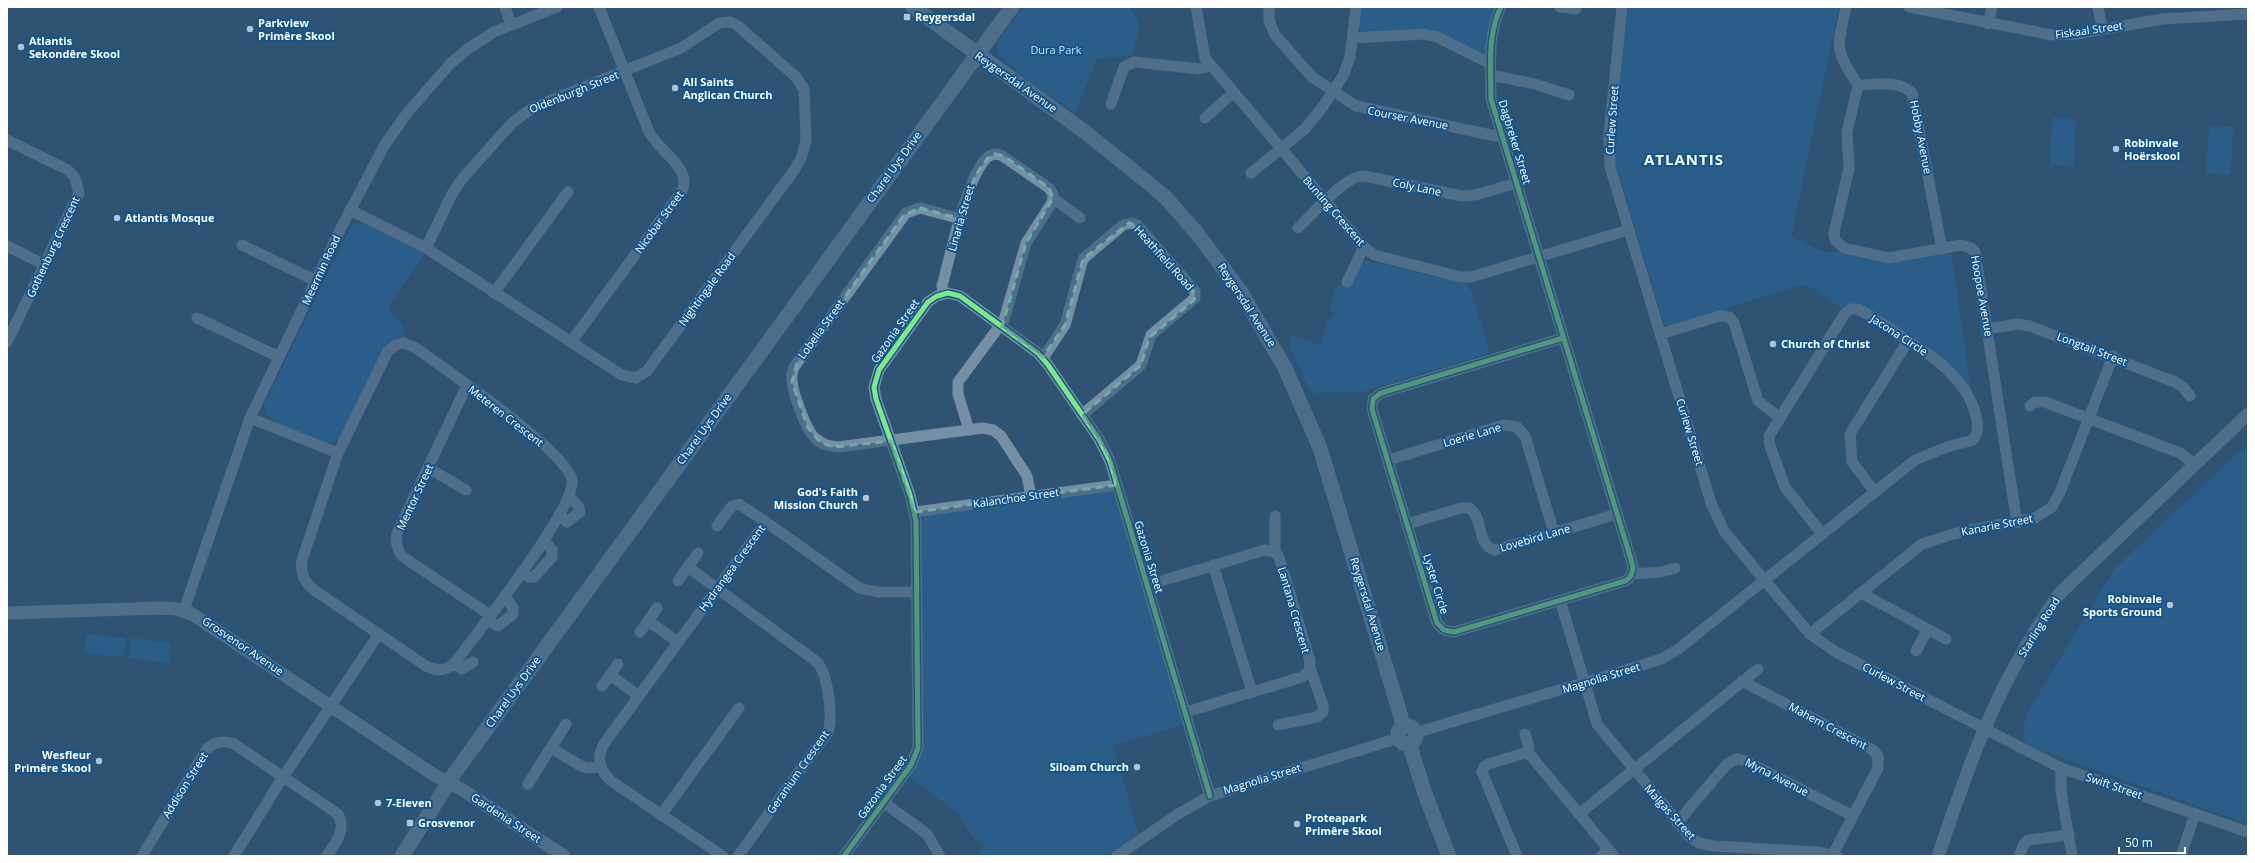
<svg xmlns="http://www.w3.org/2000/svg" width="2255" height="863" viewBox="0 0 2255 863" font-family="'Open Sans',sans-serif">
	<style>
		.green { fill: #2569a2 }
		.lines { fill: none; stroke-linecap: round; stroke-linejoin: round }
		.minor { stroke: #768fa5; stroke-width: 11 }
		.tertiary { stroke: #768fa5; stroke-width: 13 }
		.secondary { stroke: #728ca2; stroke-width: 15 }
		.cycleway-casing { stroke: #14548d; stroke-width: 8 }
		.cycleway { stroke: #7ce984; stroke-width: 5 }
		.marked { fill: none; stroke: #6fada8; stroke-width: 3; stroke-dasharray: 8 5; stroke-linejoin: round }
		.poi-dot { fill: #b6c3ce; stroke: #14548d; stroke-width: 1.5 }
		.labels { text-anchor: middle; stroke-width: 4; stroke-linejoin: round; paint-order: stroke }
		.poi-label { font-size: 11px; font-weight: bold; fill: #fff; stroke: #14548d; text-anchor: start }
		.street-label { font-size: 11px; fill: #fff; stroke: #14548d }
		.park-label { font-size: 11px; fill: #c5e3fc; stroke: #14548d }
		.district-label { font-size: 15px; font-weight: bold; letter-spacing: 1px; fill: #fff; stroke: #14548d }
	</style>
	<rect width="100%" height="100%" fill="#2f5372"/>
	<g class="green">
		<polygon points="1024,7 1130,7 1140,26 1132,55 1097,59 1075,113 1036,87 999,55 997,42"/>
		<polygon points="1361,7 1497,7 1486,55 1484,56 1436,32 1360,32 1359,28"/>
		<polygon points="1628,7 1839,7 1791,237 1825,252 1840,252 1879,260 1951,250 1971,391 1859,305 1843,309 1809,286 1802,285 1736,305 1724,312 1668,326 1664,323 1615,163 1615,134"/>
		<polygon points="2052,118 2076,119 2074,166 2050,165"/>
		<polygon points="2209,126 2233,127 2231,174 2206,173"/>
		<polygon points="366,223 426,252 388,307 403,327 405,338 391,341 384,348 340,440 329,444 277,424 278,423 266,415 264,405 349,230 354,224"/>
		<polygon points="1365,260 1463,283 1471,290 1490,353 1361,392 1311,393 1289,346 1291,335 1320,345 1329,319 1331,319 1334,312 1329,310 1337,286 1346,286"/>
		<path d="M2248 444V824L2029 746C2020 735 2024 723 2029 710L2115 568Z"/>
		<polygon points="1110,491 1115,494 1184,724 1113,746 1139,835 1108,856 977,856 984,845 973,838 958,813 907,776 923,749 924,742 920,527 921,521 926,515"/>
		<polygon points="86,634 126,638 123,657 84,653"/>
		<polygon points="131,638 171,643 169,663 129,658"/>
	</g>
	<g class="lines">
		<g class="minor">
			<polyline points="505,7 511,25"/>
			<polyline points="1196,7 1205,58 1364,247 1374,255 1461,277 1471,277 1628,230"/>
			<polyline points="1269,7 1269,20 1275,35 1312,77 1356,106 1495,136 1502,135"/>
			<path d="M1501 7C1487 34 1491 70 1491 99L1633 566C1633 573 1631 578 1625 581L1454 632 1444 630 1437 623 1372 409 1373 399 1381 393 1563 338"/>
			<polyline points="1560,7 1576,9"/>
			<polyline points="1622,7 1609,135 1610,167 1711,503 1724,531 1765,581 1810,634 1836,652 2061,768 2248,832"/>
			<path d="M1846 7C1837 49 1834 48 1858 85"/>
			<polyline points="1909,7 2052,35 2077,34 2162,19 2248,14"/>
			<polyline points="2098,7 2102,29"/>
			<polyline points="1988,24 1992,7"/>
			<polyline points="1353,38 1424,34 1437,37 1491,64"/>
			<polyline points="1491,75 1535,84 1569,95"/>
			<polyline points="1858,85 1847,132 1849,168 1834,233 1835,240 1844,248 1889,258 1961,245 1971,248 1975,252 2017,523"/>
			<path d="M1858 85C1876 85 1897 79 1912 93L1942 249"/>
			<polyline points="1111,104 1124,67 1134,62 1199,69 1211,66"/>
			<polyline points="1205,118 1233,93"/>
			<polyline points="7,140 68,170 75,178 79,193 7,342"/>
			<polyline points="1251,173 1305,129 1324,105 1343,76 1350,57 1356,7"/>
			<polyline points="1053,198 1080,218"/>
			<polyline points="350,210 426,248 622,375 636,378 647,371 795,169 802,156 806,140 804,89 795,76 737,25 730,22 719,23 681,48 534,107 513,122 462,179 452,194 426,248"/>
			<path d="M961 219 920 208 906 213 797 363C793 368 791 374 792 381 793 393 806 430 815 438 822 445 830 446 838 447L983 428 993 430 1001 436 1027 476 1031 496"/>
			<path d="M1298 228C1312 215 1345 175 1364 176L1462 196 1475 195 1517 183"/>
			<polyline points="242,245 316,281"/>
			<polyline points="7,246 45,265"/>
			<polyline points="1347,282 1364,247"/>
			<polyline points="494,293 568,192"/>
			<path d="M943 294 942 286C950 258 967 172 989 156 993 154 997 154 1001 155L1049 188 1053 194V201L1026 243 1004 320 958 382V394L969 430"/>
			<polyline points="197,318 279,357"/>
			<polyline points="1988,329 2017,324 2030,326 2175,382 2183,387 2190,396"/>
			<polyline points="1660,334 1720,316 1729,317 1734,323 1758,401 1779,417"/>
			<path d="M571 342 682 191C693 169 659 151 649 132L599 7"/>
			<path d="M404 343 416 348C444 369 567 451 572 480 576 508 478 632 457 660 449 671 438 672 426 666L314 590C304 582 300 572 302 560L338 453 388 351 396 345Z"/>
			<polyline points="1043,358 1065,325 1083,259 1123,225 1132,223 1137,225 1195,291 1195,298 1151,335 1141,365 1082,415"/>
			<path d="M467 385 397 533C395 542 397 550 403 557L490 615"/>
			<polyline points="2030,406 2035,402 2045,402 2180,453 2195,464"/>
			<polyline points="250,418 338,453"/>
			<polyline points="1388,460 1504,425 1517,427 1525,436 1554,533"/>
			<polyline points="428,468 466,490"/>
			<polyline points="1874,491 1852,462 1850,434 1908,341"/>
			<polyline points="915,512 1117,485"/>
			<polyline points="559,514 567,522 580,512 579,507 569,496"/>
			<polyline points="1275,516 1275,552"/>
			<path d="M1407 524 1461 508H1469C1484 517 1476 546 1495 550L1617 514"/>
			<polyline points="717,526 732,506 739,504 766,522"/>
			<polyline points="1213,565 1252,692"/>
			<path d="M688 567 817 662C828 674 833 716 828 732L738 856"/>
			<polyline points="522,572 529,577 534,577 552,557 552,550 544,540"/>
			<polyline points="1632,574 1661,572 1675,568"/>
			<polyline points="678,581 698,553"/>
			<polyline points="1148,585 1265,550 1275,552 1279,557 1310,661 1309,671 1302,677 1186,712"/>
			<polyline points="1861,593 1946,639"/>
			<polyline points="1560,600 1597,724 1690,837 1699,843 1714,846 1819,852 1837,856"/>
			<polyline points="184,610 250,418 339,232 384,146 408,112 450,64 469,48 494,32 557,7"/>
			<polyline points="487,620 498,626 513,614 513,608 505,596"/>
			<polyline points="648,621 678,642"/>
			<polyline points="640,632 657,608"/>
			<polyline points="1810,634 1922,544 1960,532 2035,518 2052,507 2060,492 2113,356"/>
			<polyline points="1916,651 1928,629"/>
			<polyline points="454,664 462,669 473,662"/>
			<polyline points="610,675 639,696"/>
			<polyline points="1742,681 1873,750 1878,756 1878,768 1832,856"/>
			<polyline points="602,686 618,664"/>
			<polyline points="1278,725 1317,717 1323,712 1323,705 1310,668"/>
			<path d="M1415 733 1636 667 1661 659 1677 650 1915 460 1947 447 1973 440C1979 432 1978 425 1976 416 1966 375 1926 352 1892 330 1881 323 1870 315 1858 309H1852L1845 313 1769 436 1770 446 1785 487 1822 534"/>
			<polyline points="1525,734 1529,747 1527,754"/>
			<polyline points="551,748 581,766 587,768 600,767"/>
			<polyline points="2061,768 2061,791 2072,856"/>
			<polyline points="528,784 566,724"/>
			<polyline points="883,802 927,834 940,856"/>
			<polyline points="1579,814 1758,669"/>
			<polyline points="661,815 739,708"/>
			<polyline points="1677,823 1727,764 1737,759 1746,761 1853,816"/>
			<path d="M142 856 207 749C215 741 223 740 234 744L338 814C347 830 335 843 327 856"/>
			<polyline points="234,856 283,777 379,634"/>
			<path d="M723 856 611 781C598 769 596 755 606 741L766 522 859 588 877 592H917"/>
			<polyline points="844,856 911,765 918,748 916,521 910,495 876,399 874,387 879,370 928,302 937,296 948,293 960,296 1038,353 1048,365 1099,439 1110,461 1210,796"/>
			<polyline points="1117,856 1178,814 1210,796 1399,738"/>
			<polyline points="1517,856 1482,772 1484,767 1488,764 1525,753 1531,756 1614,856"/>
			<polyline points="1601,856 1609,850"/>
			<polyline points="2019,856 2024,844 2028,840 2069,835"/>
			<polyline points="2181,856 2195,814"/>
		</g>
		<g class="tertiary">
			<polyline points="7,613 161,608 176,609 192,614 434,775 461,789 564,856"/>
			<path d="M1938 856C1953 813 1967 769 1985 728 2005 680 2031 635 2060 593L2248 414"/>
		</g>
		<g class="secondary">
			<polyline points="913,7 1085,132 1146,181 1165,197 1196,232 1241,292 1285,368 1320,448 1404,727"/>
			<circle cx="1407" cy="735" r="9"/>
			<polyline points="1409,743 1425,794 1449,856"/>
			<polyline points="402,856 456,771 1012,7"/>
		</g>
		<g class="cycleway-casing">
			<g id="cycleway">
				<path d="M1501 7C1487 34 1491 70 1491 99L1633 566C1633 573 1631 578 1625 581L1454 632 1444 630 1437 623 1372 409 1373 399 1381 393 1563 338"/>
				<polyline points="844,856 911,765 918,748 916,521 910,495 876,399 874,387 879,370 928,302 937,296 948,293 960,296 1038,353 1048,365 1099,439 1110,461 1210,796"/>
			</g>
		</g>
		<use href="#cycleway" class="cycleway"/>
	</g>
	<path d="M0 0H2255V863H0ZM995 154 1004 156 1049 188 1053 198 1026 243 1002 327 1043 357 1065 325 1083 259 1129 223 1139 227 1195 293 1194 300 1149 338 1141 365 1082 415 1107 453 1117 485 915 512 891 441 833 447 820 442 808 428 792 382 797 363 904 215 920 208 961 219 975 176 988 158Z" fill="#2f5372" fill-opacity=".55" fill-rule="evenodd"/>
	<path class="marked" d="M995 154 1004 156 1049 188 1053 198 1026 243 1002 327 1043 357 1065 325 1083 259 1129 223 1139 227 1195 293 1194 300 1149 338 1141 365 1082 415 1107 453 1117 485 915 512 891 441 833 447 820 442 808 428 792 382 797 363 904 215 920 208 961 219 975 176 988 158Z"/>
	<g class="poi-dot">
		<rect x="903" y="13" width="8" height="8" rx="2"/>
		<circle cx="250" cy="29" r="4"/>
		<circle cx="21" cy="47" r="4"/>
		<circle cx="675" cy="88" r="4"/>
		<circle cx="2116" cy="149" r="4"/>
		<circle cx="117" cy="218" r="4"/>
		<circle cx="1773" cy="344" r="4"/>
		<circle cx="866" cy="498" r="4"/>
		<circle cx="2170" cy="605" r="4"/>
		<circle cx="99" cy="761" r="4"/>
		<circle cx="1137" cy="767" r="4"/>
		<circle cx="378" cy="803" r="4"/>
		<rect x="406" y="819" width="8" height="8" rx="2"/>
		<circle cx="1297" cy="824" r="4"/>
	</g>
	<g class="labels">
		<g class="poi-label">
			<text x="915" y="21">Reygersdal</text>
			<text x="258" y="27">Parkview<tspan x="258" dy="13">Primêre Skool</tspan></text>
			<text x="29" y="45">Atlantis<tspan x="29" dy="13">Sekondêre Skool</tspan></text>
			<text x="683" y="86">All Saints<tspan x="683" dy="13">Anglican Church</tspan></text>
			<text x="2124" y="147">Robinvale<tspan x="2124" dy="13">Hoërskool</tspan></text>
			<text x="125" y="222">Atlantis Mosque</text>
			<text x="1781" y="348">Church of Christ</text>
			<text x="858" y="496" text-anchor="end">God's Faith<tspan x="858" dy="13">Mission Church</tspan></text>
			<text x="2162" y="603" text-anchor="end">Robinvale<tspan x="2162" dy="13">Sports Ground</tspan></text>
			<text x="91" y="759" text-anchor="end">Wesfleur<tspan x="91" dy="13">Primêre Skool</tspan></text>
			<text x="1129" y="771" text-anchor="end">Siloam Church</text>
			<text x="386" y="807">7-Eleven</text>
			<text x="1305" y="822">Proteapark<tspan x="1305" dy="13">Primêre Skool</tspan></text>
			<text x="418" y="827">Grosvenor</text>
		</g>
		<g class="street-label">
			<text transform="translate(2089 30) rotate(-8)" y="4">Fiskaal Street</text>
			<text transform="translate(1016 82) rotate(35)" y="4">Reygersdal Avenue</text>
			<text transform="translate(574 92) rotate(-22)" y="4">Oldenburgh Street</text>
			<text transform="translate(1408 118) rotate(11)" y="4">Courser Avenue</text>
			<text transform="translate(1612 120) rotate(-86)" y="4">Curlew Street</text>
			<text transform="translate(1921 137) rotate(79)" y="4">Hobby Avenue</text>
			<text transform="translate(1515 142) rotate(73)" y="4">Dagbreker Street</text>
			<text transform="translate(894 167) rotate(-54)" y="4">Charel Uys Drive</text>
			<text transform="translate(1417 187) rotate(12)" y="4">Coly Lane</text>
			<text transform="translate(1334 211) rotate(49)" y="4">Bunting Crescent</text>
			<text transform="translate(961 218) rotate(-74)" y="4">Linaria Street</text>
			<text transform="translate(659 222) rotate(-54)" y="4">Nicobar Street</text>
			<text transform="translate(53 247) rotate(-65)" y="4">Gothenburg Crescent</text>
			<text transform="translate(1164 258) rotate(48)" y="4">Heathfield Road</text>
			<text transform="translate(321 270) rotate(-65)" y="4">Meermin Road</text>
			<text transform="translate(707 289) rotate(-54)" y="4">Nightingale Road</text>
			<text transform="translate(1982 296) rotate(80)" y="4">Hoopoe Avenue</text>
			<text transform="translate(1247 305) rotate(57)" y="4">Reygersdal Avenue</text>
			<text transform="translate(821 329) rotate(-54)" y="4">Lobelia Street</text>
			<text transform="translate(895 331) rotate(-55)" y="4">Gazonia Street</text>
			<text transform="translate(1899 335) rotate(33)" y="4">Jacona Circle</text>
			<text transform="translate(2092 349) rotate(21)" y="4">Longtail Street</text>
			<text transform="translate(506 416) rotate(38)" y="4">Meteren Crescent</text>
			<text transform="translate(704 429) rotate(-54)" y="4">Charel Uys Drive</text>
			<text transform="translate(1690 432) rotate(73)" y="4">Curlew Street</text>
			<text transform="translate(1472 435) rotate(-16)" y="4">Loerie Lane</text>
			<text transform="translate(415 497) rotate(-65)" y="4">Mentor Street</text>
			<text transform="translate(1016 498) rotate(-8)" y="4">Kalanchoe Street</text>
			<text transform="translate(1997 525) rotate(-11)" y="4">Kanarie Street</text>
			<text transform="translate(1535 538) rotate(-16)" y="4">Lovebird Lane</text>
			<text transform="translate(1149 557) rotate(73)" y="4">Gazonia Street</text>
			<text transform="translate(732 568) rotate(-54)" y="4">Hydrangea Crescent</text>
			<text transform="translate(1436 584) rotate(73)" y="4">Lyster Circle</text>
			<text transform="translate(1368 604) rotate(73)" y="4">Reygersdal Avenue</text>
			<text transform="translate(1294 610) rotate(74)" y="4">Lantana Crescent</text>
			<text transform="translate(2039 627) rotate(-58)" y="4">Starling Road</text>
			<text transform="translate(243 646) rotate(34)" y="4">Grosvenor Avenue</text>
			<text transform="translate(1601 678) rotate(-17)" y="4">Magnolia Street</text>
			<text transform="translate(1894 682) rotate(28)" y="4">Curlew Street</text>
			<text transform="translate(513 692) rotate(-54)" y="4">Charel Uys Drive</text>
			<text transform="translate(1828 726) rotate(28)" y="4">Mahem Crescent</text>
			<text transform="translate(798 772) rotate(-55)" y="4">Geranium Crescent</text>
			<text transform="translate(1777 777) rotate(27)" y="4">Myna Avenue</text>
			<text transform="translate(1262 779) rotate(-17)" y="4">Magnolia Street</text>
			<text transform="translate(185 785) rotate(-58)" y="4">Addison Street</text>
			<text transform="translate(2114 786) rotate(19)" y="4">Swift Street</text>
			<text transform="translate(882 787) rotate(-54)" y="4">Gazonia Street</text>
			<text transform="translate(1670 812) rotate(48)" y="4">Malgas Street</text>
			<text transform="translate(506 818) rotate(33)" y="4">Gardenia Street</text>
		</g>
		<g class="park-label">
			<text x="1056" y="54">Dura Park</text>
		</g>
		<g class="district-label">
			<text x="1684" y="165">ATLANTIS</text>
		</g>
	</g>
	<rect width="2255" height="863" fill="none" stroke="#ffffff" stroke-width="16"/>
	<path d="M2119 847v6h66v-6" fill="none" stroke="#ffffff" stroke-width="2"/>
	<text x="2125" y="847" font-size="12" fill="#ffffff" stroke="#14548d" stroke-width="3" paint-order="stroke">50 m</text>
</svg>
